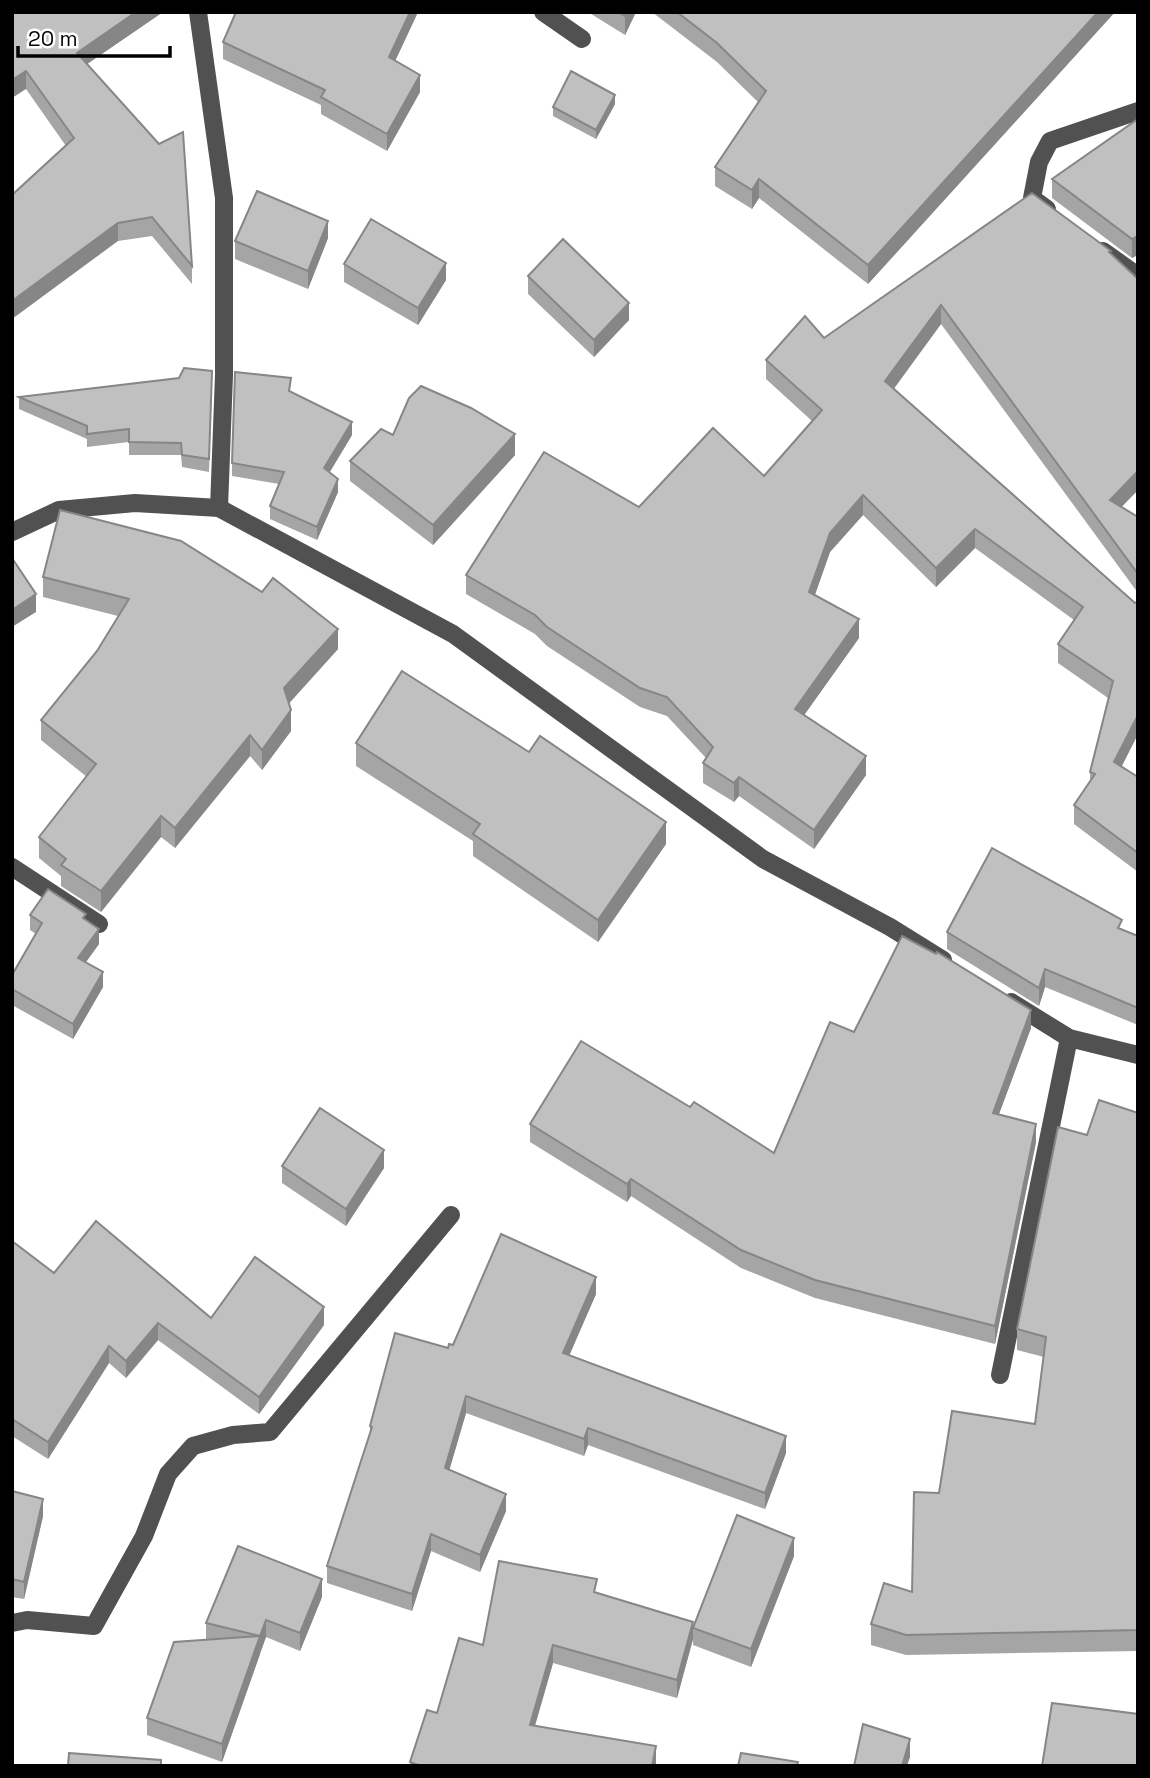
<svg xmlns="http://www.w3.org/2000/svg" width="1150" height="1778" viewBox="0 0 1150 1778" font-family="'Space Grotesk',sans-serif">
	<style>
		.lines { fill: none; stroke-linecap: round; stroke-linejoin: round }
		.minor { stroke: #515151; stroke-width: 18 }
		.wall { fill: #a5a5a5 }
		.shaded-wall { fill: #868686 }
		.building { fill: #c0c0c0; stroke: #868686; stroke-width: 2 }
	</style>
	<rect width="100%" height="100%" fill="#fff"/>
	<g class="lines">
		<g class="minor">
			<polyline points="198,12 224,198 224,375 219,508"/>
			<polyline points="543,12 582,39"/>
			<polyline points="1047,209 1032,198 1039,162 1050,141 1138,111"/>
			<polyline points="1103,251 1138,276"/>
			<polyline points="12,532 59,510 135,503 219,508 453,634 763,859 890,927 943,960"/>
			<polyline points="12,867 99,924"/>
			<polyline points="1011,1002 1069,1038 1138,1055"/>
			<polyline points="1000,1375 1069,1038"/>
			<polyline points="12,1623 27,1620 94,1626 144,1536 168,1474 193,1446 233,1435 270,1432 451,1215"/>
		</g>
	</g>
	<g class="wall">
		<polygon points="12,12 163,12 87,64 192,266 192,284 152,236 118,241 66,146 26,89"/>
		<polygon points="418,12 395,61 420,92 387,151 321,114 321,105 223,59 223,42"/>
		<polygon points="588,12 636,12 625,35"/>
		<polygon points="652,12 1115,12 868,284 759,198 752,209 715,186 715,167 759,103 717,62"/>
		<polygon points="615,104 596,139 553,116 553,107"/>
		<polygon points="1138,119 1132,258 1052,198 1052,179"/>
		<polygon points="328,238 308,289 235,259 235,241"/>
		<polygon points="1111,254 1138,490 1121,507 1138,517 1138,593 941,324 893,389 1135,603 1138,734 1122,766 1138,777 1138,872 1074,824 1074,805 1090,781 1090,772 1108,698 1058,663 1058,644 1074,620 975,548 936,587 863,515 830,552 815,595 859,638 804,715 866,775 814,849 739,796 734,802 703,783 703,763 706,758 667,716 640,707 547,646 535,634 466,594 466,575 639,507 764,476 812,421 766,379 766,360 824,338"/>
		<polygon points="344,264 446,280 418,325 344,282"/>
		<polygon points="528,276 629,320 594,357 528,294"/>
		<polygon points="212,383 209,472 182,467 181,455 129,455 129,442 87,447 87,439 19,409 19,397"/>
		<polygon points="291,391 352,435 330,472 338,492 317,540 270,519 270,506 279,484 232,476 232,463"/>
		<polygon points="393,435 515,455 433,545 350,481 350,461"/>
		<polygon points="43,577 338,649 289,703 291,731 262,770 250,756 175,848 161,837 101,912 61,886 61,876 39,858 39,837 87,777 41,740 41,720 97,651 118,616 43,597"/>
		<polygon points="356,743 529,752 666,844 598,942 473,856 473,841 356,766"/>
		<polygon points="30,915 86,920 99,944 86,962 103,987 73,1039 12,1005 12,975 36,934 30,930"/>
		<polygon points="1122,930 1138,936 1138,1025 1045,987 1039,1006 947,949 947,932"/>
		<polygon points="1031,1028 999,1114 1036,1142 995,1344 815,1298 741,1268 631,1196 627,1202 530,1142 530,1124 690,1107 774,1153 854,1032"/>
		<polygon points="1138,1113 1138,1651 906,1655 871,1645 871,1624 912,1592 939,1493 1035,1424 1044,1357 1017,1350 1017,1329 1087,1135"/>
		<polygon points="282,1166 384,1168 346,1226 282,1183"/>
		<polygon points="12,1241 54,1273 211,1318 324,1325 259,1414 158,1340 126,1378 109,1363 48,1459 12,1436"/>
		<polygon points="596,1294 569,1355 786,1453 765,1509 588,1445 584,1456 466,1413 449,1470 506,1511 480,1572 431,1551 412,1611 327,1583 327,1566 370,1434 370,1426 448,1348 453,1345"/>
		<polygon points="12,1491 43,1516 24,1599 12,1597"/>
		<polygon points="794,1556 751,1667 693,1645 693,1628"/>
		<polygon points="597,1593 693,1639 677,1698 553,1663 535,1726 656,1763 655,1766 410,1766 410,1762 437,1713 483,1645"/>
		<polygon points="322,1597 300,1651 266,1637 222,1762 147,1735 147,1718 206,1640 206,1623"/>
	</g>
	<g class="shaded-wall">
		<polygon points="136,12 163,12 77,71 77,53"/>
		<polygon points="410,12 418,12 389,74 389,57"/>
		<polygon points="627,12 636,12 625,35 625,16"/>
		<polygon points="1098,12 1115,12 868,284 868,265"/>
		<polygon points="26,71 26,89 12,98 12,80"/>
		<polygon points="420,75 420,92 387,151 387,134"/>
		<polygon points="615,95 615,104 596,139 596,130"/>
		<polygon points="759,179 759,198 752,209 752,190"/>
		<polygon points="328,221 328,238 308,289 308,271"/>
		<polygon points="118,223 118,241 12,319 12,301"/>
		<polygon points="1138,236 1138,255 1132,258 1132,239"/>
		<polygon points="446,263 446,280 418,325 418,308"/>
		<polygon points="629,303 629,320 594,357 594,340"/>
		<polygon points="941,305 941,324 885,401 885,381"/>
		<polygon points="352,422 352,435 324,481 324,468"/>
		<polygon points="515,434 515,455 433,545 433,525"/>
		<polygon points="1138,471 1138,490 1110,519 1110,500"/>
		<polygon points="338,479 338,492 317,540 317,527"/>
		<polygon points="863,495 863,515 830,552 809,611 809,592 830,533"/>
		<polygon points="975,529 975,548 936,587 936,568"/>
		<polygon points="36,594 36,612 12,627 12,610"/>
		<polygon points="859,619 859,638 795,728 795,709"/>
		<polygon points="338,629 338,649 284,709 284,688"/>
		<polygon points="291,710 291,731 262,770 262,750"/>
		<polygon points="1138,715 1138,734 1114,781 1114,762"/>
		<polygon points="250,735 250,756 175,848 175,828"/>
		<polygon points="866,756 866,775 814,849 814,830"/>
		<polygon points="739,777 739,796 734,802 734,783"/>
		<polygon points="161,816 161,837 101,912 101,891"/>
		<polygon points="666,822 666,844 598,942 598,920"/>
		<polygon points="99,929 99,944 78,973 78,958"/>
		<polygon points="1045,969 1045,987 1039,1006 1039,988"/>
		<polygon points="103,972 103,987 73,1039 73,1024"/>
		<polygon points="1031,1010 1031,1028 993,1130 993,1113"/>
		<polygon points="1036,1124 1036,1142 995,1344 995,1326"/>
		<polygon points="384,1150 384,1168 346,1226 346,1209"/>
		<polygon points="631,1179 631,1196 627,1202 627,1184"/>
		<polygon points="596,1277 596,1294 563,1370 563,1353"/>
		<polygon points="324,1307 324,1325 259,1414 259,1397"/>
		<polygon points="158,1323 158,1340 126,1378 126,1361"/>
		<polygon points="109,1346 109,1363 48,1459 48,1442"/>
		<polygon points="466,1396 466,1413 445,1485 445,1468"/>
		<polygon points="588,1428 588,1445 584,1456 584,1439"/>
		<polygon points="786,1436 786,1453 765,1509 765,1493"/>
		<polygon points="506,1494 506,1511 480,1572 480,1555"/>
		<polygon points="43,1499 43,1516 24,1599 24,1582"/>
		<polygon points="431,1534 431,1551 412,1611 412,1594"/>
		<polygon points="794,1538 794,1556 751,1667 751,1649"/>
		<polygon points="322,1579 322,1597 300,1651 300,1633"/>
		<polygon points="266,1620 266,1637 260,1653 260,1636"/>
		<polygon points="693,1622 693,1639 677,1698 677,1680"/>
		<polygon points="260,1636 260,1654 222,1762 222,1744"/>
		<polygon points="553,1645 553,1663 530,1742 530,1725"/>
		<polygon points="910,1739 910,1757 907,1766 902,1766"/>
		<polygon points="656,1746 656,1763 655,1766 652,1766"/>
	</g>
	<g class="building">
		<polygon points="12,12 136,12 77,53 159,144 183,132 192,266 152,217 118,223 12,301 12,195 74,138 26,71 12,80"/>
		<polygon points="236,12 410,12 389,57 420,75 387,134 321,97 325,90 223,42"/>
		<polygon points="619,12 627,12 625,16"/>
		<polygon points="677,12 1098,12 868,265 759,179 752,190 715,167 766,91 717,43"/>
		<polygon points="571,71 615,95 596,130 553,107"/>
		<polygon points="1138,119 1138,236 1132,239 1052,179"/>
		<polygon points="257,191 328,221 308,271 235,241"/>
		<polygon points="1032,193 1111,251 1109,252 1138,279 1138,471 1110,500 1138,517 1138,574 941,305 885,381 1135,603 1138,601 1138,715 1114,762 1138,777 1138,853 1074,805 1095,774 1090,772 1113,681 1058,644 1083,607 975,529 936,568 863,495 830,533 809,592 859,619 795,709 866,756 814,830 739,777 734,783 703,763 713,747 667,697 640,688 547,627 535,615 466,575 544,452 639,507 713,428 764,476 822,410 766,360 805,316 824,338"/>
		<polygon points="371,219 446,263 418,308 344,264"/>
		<polygon points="563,239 629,303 594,340 528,276"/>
		<polygon points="184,368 212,371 209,459 182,455 181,443 129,442 129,429 87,434 87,426 19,397 179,378"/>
		<polygon points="235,372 291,378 289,391 352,422 324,468 338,479 317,527 270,506 284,472 232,463"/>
		<polygon points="421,386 471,408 515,434 433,525 350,461 381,429 393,435 409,398"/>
		<polygon points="60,510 181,541 262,592 273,578 338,629 284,688 291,710 262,750 250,735 175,828 161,816 101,891 61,865 66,859 39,837 96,764 41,720 97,651 129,599 43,577"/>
		<polygon points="12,558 36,594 12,610"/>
		<polygon points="402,671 529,752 540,736 666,822 598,920 473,834 480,824 356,743"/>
		<polygon points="992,848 1122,920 1118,928 1138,936 1138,1008 1045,969 1039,988 947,932"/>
		<polygon points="48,889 86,914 83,918 99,929 78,958 103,972 73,1024 12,989 12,975 42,923 30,915"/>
		<polygon points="902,936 936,954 937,952 1031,1010 993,1113 1036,1124 995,1326 815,1280 741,1250 631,1179 627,1184 530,1124 581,1041 690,1107 694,1102 774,1153 830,1022 854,1032"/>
		<polygon points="1099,1100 1138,1113 1138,1630 906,1635 871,1624 884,1583 912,1592 914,1492 939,1493 952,1411 1035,1424 1046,1337 1017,1329 1058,1127 1087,1135"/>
		<polygon points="320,1108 384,1150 346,1209 282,1166"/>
		<polygon points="96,1221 211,1318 255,1257 324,1307 259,1397 158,1323 126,1361 109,1346 48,1442 12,1419 12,1241 54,1273"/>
		<polygon points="501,1234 596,1277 563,1353 786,1436 765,1493 588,1428 584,1439 466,1396 445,1468 506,1494 480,1555 431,1534 412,1594 327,1566 372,1427 370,1426 395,1333 448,1348 449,1344 453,1345"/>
		<polygon points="12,1491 43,1499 24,1582 12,1579"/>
		<polygon points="737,1515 794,1538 751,1649 693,1628"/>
		<polygon points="238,1546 322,1579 300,1633 266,1620 260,1636 206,1623"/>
		<polygon points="499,1561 597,1579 594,1592 693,1622 677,1680 553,1645 530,1725 656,1746 652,1766 421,1766 410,1762 427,1710 437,1713 459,1638 483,1645"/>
		<polygon points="260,1636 222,1744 147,1718 174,1642"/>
		<polygon points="1052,1703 1138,1714 1138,1766 1042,1766"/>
		<polygon points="863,1724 910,1739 902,1766 854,1766"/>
		<polygon points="69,1753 161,1760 161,1766 68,1766"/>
		<polygon points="741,1753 798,1762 797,1766 738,1766"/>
	</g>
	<rect width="1150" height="1778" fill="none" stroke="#000000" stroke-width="28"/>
	<path d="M18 46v10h152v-10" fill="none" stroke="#000000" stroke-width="3.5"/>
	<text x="28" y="46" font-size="21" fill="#000000" stroke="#ffffff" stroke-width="5" paint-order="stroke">20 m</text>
</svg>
